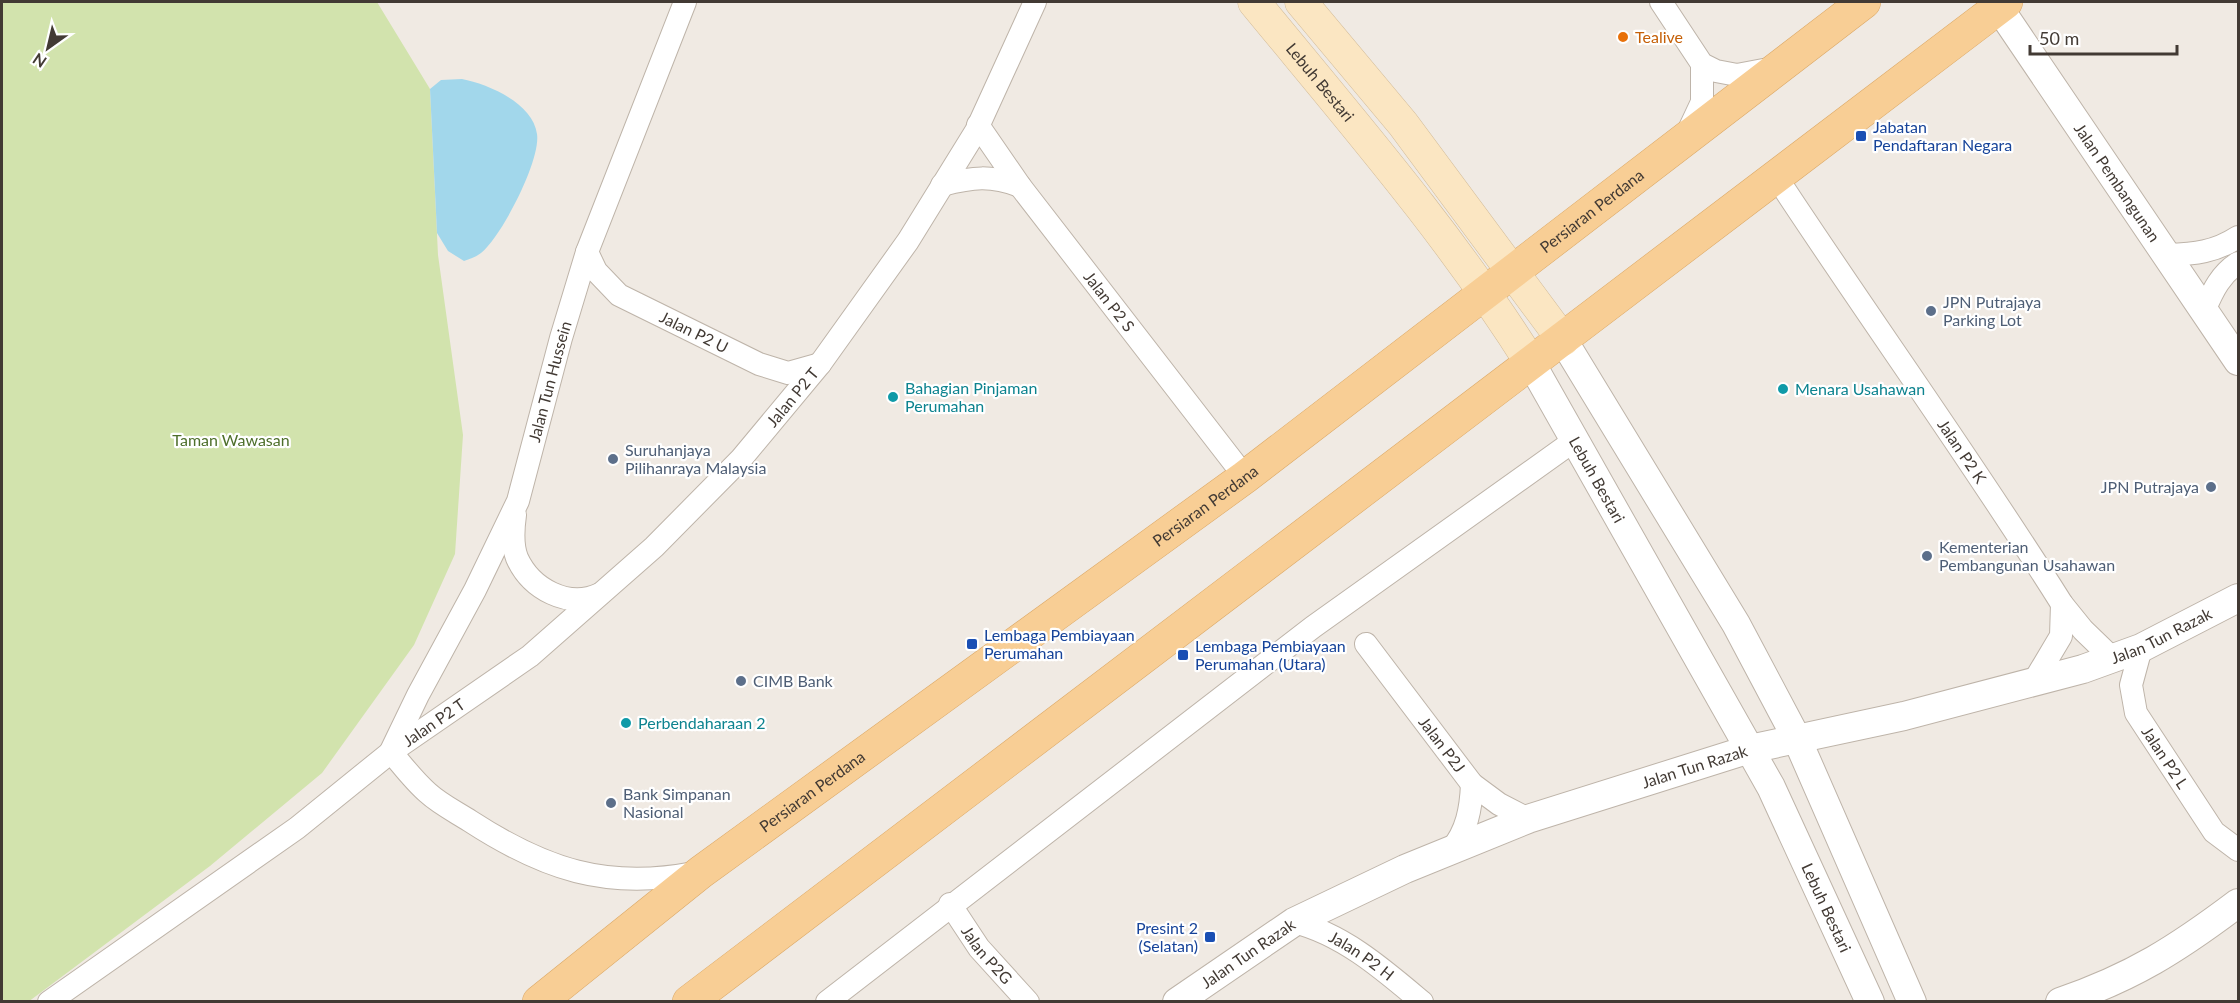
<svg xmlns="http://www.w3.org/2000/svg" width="2240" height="1003" viewBox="0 0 2240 1003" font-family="Lato,sans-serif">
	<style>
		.green { fill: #d2e3ad }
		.water { fill: #a2d7eb }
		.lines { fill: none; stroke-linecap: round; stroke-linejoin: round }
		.minor-casing { stroke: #beb4a9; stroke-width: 24 }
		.tertiary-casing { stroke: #beb4a9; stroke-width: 30 }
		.secondary-casing { stroke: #d1ba97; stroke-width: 33 }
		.primary-casing { stroke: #dba866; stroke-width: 34 }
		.minor { stroke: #fff; stroke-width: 22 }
		.tertiary { stroke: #fff; stroke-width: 28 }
		.secondary { stroke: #fbe6c2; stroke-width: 32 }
		.primary { stroke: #f8ce95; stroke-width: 33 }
		.food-dot { fill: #e8710a; stroke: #fff; stroke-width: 2 }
		.transit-dot { fill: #1a4fb4; stroke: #fff; stroke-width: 2 }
		.service-dot { fill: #5c6f8a; stroke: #fff; stroke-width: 2 }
		.culture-dot { fill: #0f9aa8; stroke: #fff; stroke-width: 2 }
		.labels { text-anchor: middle; stroke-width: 4.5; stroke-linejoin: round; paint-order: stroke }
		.food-label { font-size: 16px; fill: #c56008; stroke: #fff; text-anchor: start }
		.street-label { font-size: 16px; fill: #423a34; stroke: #fff }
		.transit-label { font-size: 16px; fill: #164399; stroke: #fff; text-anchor: start }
		.service-label { font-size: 16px; fill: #4e5e75; stroke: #fff; text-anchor: start }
		.culture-label { font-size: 16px; fill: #0d838f; stroke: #fff; text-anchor: start }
		.park-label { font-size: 16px; fill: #4e6f2b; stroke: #fff }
	</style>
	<rect width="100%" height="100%" fill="#f0eae3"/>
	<polygon class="green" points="2,2 377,2 430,89 438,255 463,435 455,554 414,645 322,773 210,866 28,1002 2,1001"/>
	<path class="water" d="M462 79C488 84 533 103 537 134 541 160 502 236 481 253 476 257 470 259 464 261L448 251 437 233 430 89 441 80Z"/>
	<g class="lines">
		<g class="minor-casing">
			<g id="minor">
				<polyline points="1661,2 1702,64 1716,71 1737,75 1774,68"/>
				<path id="s1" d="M978 125 1020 186 1245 477"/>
				<polyline points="1687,134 1702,102 1702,64"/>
				<path id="s2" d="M1777 178C1871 321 1971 459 2062 604L2083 630 2113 659"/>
				<path d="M942 185C973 177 991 175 1020 186"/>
				<path id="s3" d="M587 252 596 271 619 295 759 364 788 373 820 364"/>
				<path d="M2167 255C2195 254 2215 252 2238 237"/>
				<path d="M2205 309C2213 290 2221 274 2238 263"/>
				<path d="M515 515C513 529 512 545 517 558 531 589 568 609 600 594"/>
				<path id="s4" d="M1366 644 1472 784"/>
				<path id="s5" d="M2141 648 2131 685 2136 713 2214 832 2238 850"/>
				<polyline points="2033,683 2061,636 2062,604"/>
				<path id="s6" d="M391 751 418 695 475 590 518 501 561 338 587 252 685 2"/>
				<path d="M391 752C403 766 414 781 428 793 440 804 456 812 470 821 544 869 606 890 694 873"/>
				<path d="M1451 850C1467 831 1471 809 1472 784L1499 804 1528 819"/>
				<path id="s7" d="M950 904 979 948 1028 1002"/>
				<path id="s8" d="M1294 922C1343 934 1384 970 1422 1002"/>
				<path id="s9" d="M49 1002 297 828 391 752 530 656 654 547 741 459 820 364 908 241 976 131 1035 2"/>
				<polyline points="827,1002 1313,627 1575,440"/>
			</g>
		</g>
		<g class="tertiary-casing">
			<g id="tertiary">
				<path id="s10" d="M1995 2 2238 361"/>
				<polyline points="1563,340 1736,624 1797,739 1912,1002"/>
				<path id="s11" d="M1531 363 1771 787 1870 1002"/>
				<path id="s12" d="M1177 1002 1294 922 1405 869 1528 819 1750 749 1904 716 2083 669 2141 648 2238 598"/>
				<path d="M2060 1002C2133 977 2177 949 2238 903"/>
			</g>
		</g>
		<g class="secondary-casing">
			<g id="secondary">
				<path id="s13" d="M1254 2C1350 119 1450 234 1531 363"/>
				<polyline points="1301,2 1403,124 1563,340"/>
			</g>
		</g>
		<g class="primary-casing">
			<g id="primary">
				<path id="s14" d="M539 1002 701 872 1245 477 1864 2"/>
				<polyline points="689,1002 2006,2"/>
			</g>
		</g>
		<use href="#minor" class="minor"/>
		<use href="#tertiary" class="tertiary"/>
		<use href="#secondary" class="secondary"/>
		<use href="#primary" class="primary"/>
	</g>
	<circle class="food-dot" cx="1623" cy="37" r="6"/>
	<g class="transit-dot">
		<rect x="1855" y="130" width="12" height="12" rx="3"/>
		<rect x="966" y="638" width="12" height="12" rx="3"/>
		<rect x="1177" y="649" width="12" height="12" rx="3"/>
		<rect x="1204" y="931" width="12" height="12" rx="3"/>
	</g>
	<g class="service-dot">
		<circle cx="1931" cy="311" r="6"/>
		<circle cx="613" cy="459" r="6"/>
		<circle cx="2211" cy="487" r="6"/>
		<circle cx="1927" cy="556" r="6"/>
		<circle cx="741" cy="681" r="6"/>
		<circle cx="611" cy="803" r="6"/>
	</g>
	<g class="culture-dot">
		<circle cx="1783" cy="389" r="6"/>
		<circle cx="893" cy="397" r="6"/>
		<circle cx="626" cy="723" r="6"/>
	</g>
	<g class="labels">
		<g class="food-label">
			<text x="1635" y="43">Tealive</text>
		</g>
		<g class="street-label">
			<text dy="6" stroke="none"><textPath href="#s13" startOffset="104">Lebuh Bestari</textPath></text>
			<text dy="6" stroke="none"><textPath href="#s10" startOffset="218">Jalan Pembangunan</textPath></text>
			<text dy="6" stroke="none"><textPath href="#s14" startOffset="1317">Persiaran Perdana</textPath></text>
			<text dy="6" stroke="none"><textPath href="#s1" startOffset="220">Jalan P2 S</textPath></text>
			<text dy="6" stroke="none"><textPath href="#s3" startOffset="138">Jalan P2 U</textPath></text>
			<text dy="6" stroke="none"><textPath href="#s6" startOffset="404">Jalan Tun Hussein</textPath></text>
			<text dy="6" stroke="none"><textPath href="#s9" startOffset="962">Jalan P2 T</textPath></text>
			<text dy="6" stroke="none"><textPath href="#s2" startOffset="330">Jalan P2 K</textPath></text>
			<text dy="6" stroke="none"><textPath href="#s11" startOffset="134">Lebuh Bestari</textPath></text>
			<text dy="6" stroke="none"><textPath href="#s14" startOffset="831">Persiaran Perdana</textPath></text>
			<text dy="6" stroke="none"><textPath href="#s12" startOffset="1058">Jalan Tun Razak</textPath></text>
			<text dy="6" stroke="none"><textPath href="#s9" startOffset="476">Jalan P2 T</textPath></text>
			<text dy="6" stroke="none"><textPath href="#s4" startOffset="126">Jalan P2J</textPath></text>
			<text dy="6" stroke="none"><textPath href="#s5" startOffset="120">Jalan P2 L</textPath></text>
			<text dy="6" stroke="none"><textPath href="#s12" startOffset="572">Jalan Tun Razak</textPath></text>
			<text dy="6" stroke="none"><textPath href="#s14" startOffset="345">Persiaran Perdana</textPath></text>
			<text dy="6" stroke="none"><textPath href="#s11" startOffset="620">Lebuh Bestari</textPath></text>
			<text dy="6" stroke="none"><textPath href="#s7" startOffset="63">Jalan P2G</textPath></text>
			<text dy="6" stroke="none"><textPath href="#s12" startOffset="86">Jalan Tun Razak</textPath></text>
			<text dy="6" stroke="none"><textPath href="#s8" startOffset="76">Jalan P2 H</textPath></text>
		</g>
		<g class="transit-label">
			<text x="1873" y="133">Jabatan<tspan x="1873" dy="18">Pendaftaran Negara</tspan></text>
			<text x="984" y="641">Lembaga Pembiayaan<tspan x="984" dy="18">Perumahan</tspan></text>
			<text x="1195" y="652">Lembaga Pembiayaan<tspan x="1195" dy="18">Perumahan (Utara)</tspan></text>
			<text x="1198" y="934" text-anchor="end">Presint 2<tspan x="1198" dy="18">(Selatan)</tspan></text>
		</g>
		<g class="service-label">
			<text x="1943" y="308">JPN Putrajaya<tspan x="1943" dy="18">Parking Lot</tspan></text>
			<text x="625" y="456">Suruhanjaya<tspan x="625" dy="18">Pilihanraya Malaysia</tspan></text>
			<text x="2199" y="493" text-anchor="end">JPN Putrajaya</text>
			<text x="1939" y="553">Kementerian<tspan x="1939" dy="18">Pembangunan Usahawan</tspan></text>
			<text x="753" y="687">CIMB Bank</text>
			<text x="623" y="800">Bank Simpanan<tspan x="623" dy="18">Nasional</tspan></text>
		</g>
		<g class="culture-label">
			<text x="905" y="394">Bahagian Pinjaman<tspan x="905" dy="18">Perumahan</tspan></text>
			<text x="1795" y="395">Menara Usahawan</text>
			<text x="638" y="729">Perbendaharaan 2</text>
		</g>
		<g class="park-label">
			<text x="231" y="446">Taman Wawasan</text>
		</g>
	</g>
	<rect width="2240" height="1003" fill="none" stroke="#423a34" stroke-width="6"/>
	<g transform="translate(48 48) rotate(214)" stroke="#ffffff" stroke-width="4.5" paint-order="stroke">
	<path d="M0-4.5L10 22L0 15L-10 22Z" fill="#423a34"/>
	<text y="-9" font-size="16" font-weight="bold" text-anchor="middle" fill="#423a34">N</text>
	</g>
	<path d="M2030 45v9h147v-9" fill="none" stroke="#423a34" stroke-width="3"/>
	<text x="2039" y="45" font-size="18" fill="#423a34" stroke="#ffffff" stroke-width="4.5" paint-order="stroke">50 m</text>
</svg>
